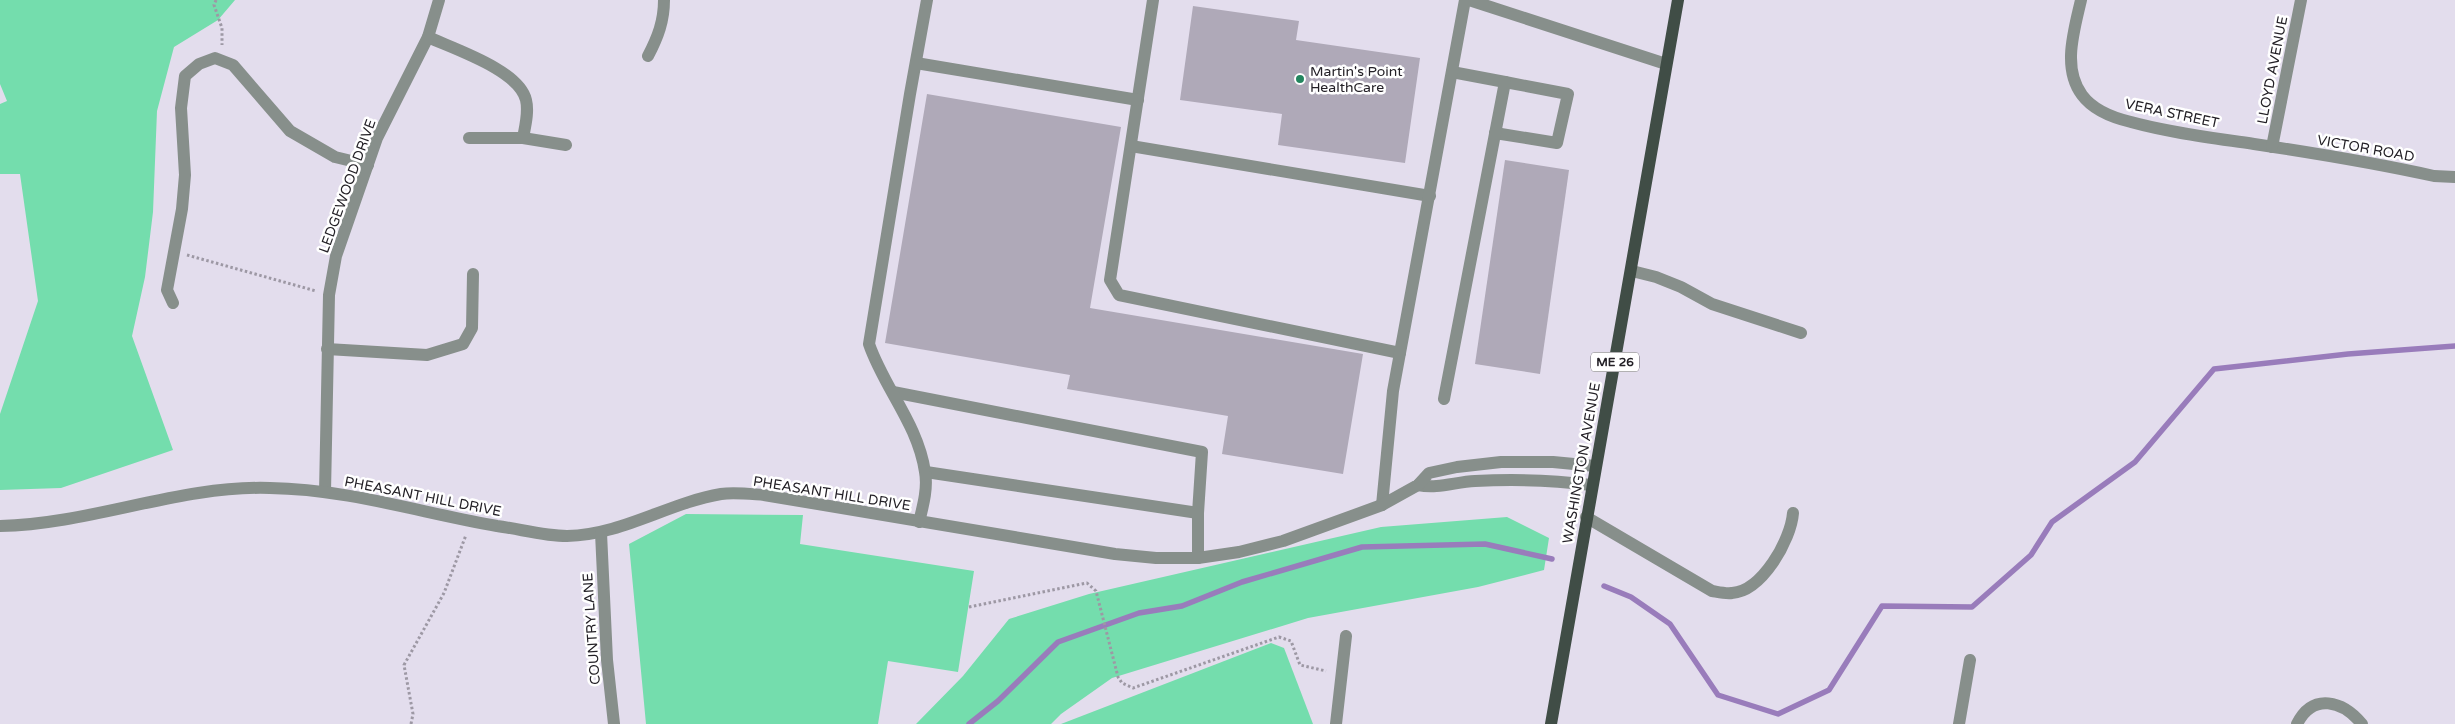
<svg xmlns="http://www.w3.org/2000/svg" width="2455" height="724" viewBox="0 0 2455 724" font-family="'Varela Round',sans-serif">
	<style>
		.green { fill: #74ddad }
		.lines { fill: none; stroke-linecap: round; stroke-linejoin: round }
		.stream { stroke: #997cbb; stroke-width: 5.5 }
		.building { fill: #afa9b8 }
		.path { stroke: #9d98a4; stroke-width: 3; stroke-dasharray: 2.5 2.5; stroke-linecap: butt }
		.minor { stroke: #878f8b; stroke-width: 12 }
		.major { stroke: #404d46; stroke-width: 12 }
		.poi-dot { fill: #24865f; stroke: #fff; stroke-width: 2 }
		.labels { text-anchor: middle; stroke-width: 5; stroke-linejoin: round; paint-order: stroke }
		.shield { fill: #fff; stroke: #656367; stroke-width: 1 }
		.shield-label { font-size: 12px; font-weight: bold; fill: #232026 }
		.street-label { font-size: 14px; fill: #232026; stroke: #fff }
		.poi-label { font-size: 14px; fill: #232026; stroke: #fff; text-anchor: start }
	</style>
	<rect width="100%" height="100%" fill="#e3dded"/>
	<g class="green">
		<polygon points="0,0 235,0 218,20 174,47 157,111 153,212 145,277 132,336 173,450 61,488 0,490 0,414 38,301 20,174 0,174 0,104 7,101 0,84"/>
		<polygon points="686,514 803,515 800,544 974,571 958,672 888,661 878,724 646,724 629,544"/>
		<polygon points="1507,517 1549,538 1544,570 1478,587 1308,618 1112,678 1061,714 1051,724 916,724 963,676 1009,619 1089,594 1381,527"/>
		<polygon points="1271,643 1284,648 1313,724 1061,724"/>
	</g>
	<g class="lines">
		<g class="stream">
			<polyline points="1604,586 1631,597 1670,624 1718,695 1778,714 1829,690 1882,606 1972,607 2031,555 2052,522 2135,462 2214,369 2348,354 2455,346"/>
			<polyline points="969,724 998,701 1058,642 1139,613 1182,606 1242,582 1362,547 1485,544 1552,559"/>
		</g>
	</g>
	<g class="building">
		<polygon points="1193,6 1299,21 1296,40 1420,58 1405,163 1278,145 1282,114 1180,100"/>
		<polygon points="927,94 1121,127 1090,308 1363,354 1343,474 1222,454 1228,416 1067,389 1070,375 885,343"/>
		<polygon points="1505,160 1569,170 1540,374 1475,364"/>
	</g>
	<g class="lines">
		<g class="path">
			<polyline points="216,0 214,5 222,28 222,45"/>
			<polyline points="187,255 316,291"/>
			<polyline points="969,607 1087,583 1096,591 1118,677 1122,683 1133,688 1279,637 1291,641 1300,665 1326,671"/>
			<polyline points="411,724 413,714 404,665 444,593 466,535"/>
		</g>
		<g class="minor">
			<polyline points="1153,0 1110,280 1119,295 1400,353"/>
			<polyline points="1469,0 1666,64"/>
			<path d="M2081 0C2074 31 2062 68 2082 95 2093 110 2114 118 2131 122 2171 133 2214 138 2254 144 2314 153 2375 163 2434 176L2455 177"/>
			<path d="M428 37C454 49 519 70 526 100 529 112 525 127 523 138"/>
			<path d="M648 56C658 37 664 21 664 0"/>
			<polyline points="916,63 1138,100"/>
			<polyline points="1495,133 1557,143 1568,94 1505,82"/>
			<polyline points="469,138 523,138 566,145"/>
			<polyline points="1131,146 1430,196"/>
			<polyline points="2272,147 2301,0"/>
			<polyline points="1632,271 1656,277 1681,287 1712,304 1801,333"/>
			<polyline points="173,303 167,290 182,209 185,175 181,108 185,76 199,64 215,58 233,65 290,131 335,157 368,165"/>
			<polyline points="327,349 427,355 463,344 472,328 473,274"/>
			<polyline points="893,392 1202,452 1198,513"/>
			<polyline points="1444,399 1505,82 1452,72"/>
			<polyline points="926,472 1198,513 1198,558"/>
			<path d="M1418 485C1438 489 1455 482 1475 481 1514 479 1552 480 1591 485"/>
			<polyline points="325,492 329,295 336,256 377,138 428,37 439,0"/>
			<polyline points="1382,505 1393,391 1465,0"/>
			<path d="M1586 517 1712 591C1718 592 1726 594 1732 593 1762 591 1791 540 1793 513"/>
			<path d="M919 522C923 506 928 488 925 472 918 424 884 388 869 344L910 94 927 0"/>
			<path d="M0 526C92 524 179 485 270 488 347 489 422 513 497 526 520 529 544 536 567 536 622 535 668 503 721 494 734 492 750 494 764 495L1115 554 1156 558H1198L1239 552 1283 541 1382 505 1418 485 1429 473 1457 467 1501 462H1553L1595 466"/>
			<polyline points="601,533 607,660 614,724"/>
			<polyline points="1336,724 1346,636"/>
			<polyline points="1959,724 1970,660"/>
			<path d="M2297 724C2313 692 2343 701 2362 724"/>
		</g>
		<polyline class="major" points="1551,724 1678,0"/>
	</g>
	<circle class="poi-dot" cx="1300" cy="79" r="5"/>
	<g class="labels">
		<rect class="shield" x="1591" y="352.5" width="48" height="19" rx="4"/>
		<g class="shield-label">
			<text x="1615" y="366">ME 26</text>
		</g>
		<g class="street-label">
			<text transform="translate(2272 70) rotate(-79)" y="5">LLOYD AVENUE</text>
			<text transform="translate(2172 113) rotate(12)" y="5">VERA STREET</text>
			<text transform="translate(2366 148) rotate(10)" y="5">VICTOR ROAD</text>
			<text transform="translate(347 186) rotate(-70)" y="5">LEDGEWOOD DRIVE</text>
			<text transform="translate(1581 463) rotate(-80)" y="5">WASHINGTON AVENUE</text>
			<text transform="translate(832 493) rotate(9)" y="5">PHEASANT HILL DRIVE</text>
			<text transform="translate(423 496) rotate(11)" y="5">PHEASANT HILL DRIVE</text>
			<text transform="translate(591 629) rotate(-94)" y="5">COUNTRY LANE</text>
		</g>
		<g class="poi-label">
			<text x="1310" y="76">Martin's Point<tspan x="1310" dy="16">HealthCare</tspan></text>
		</g>
	</g>
</svg>
